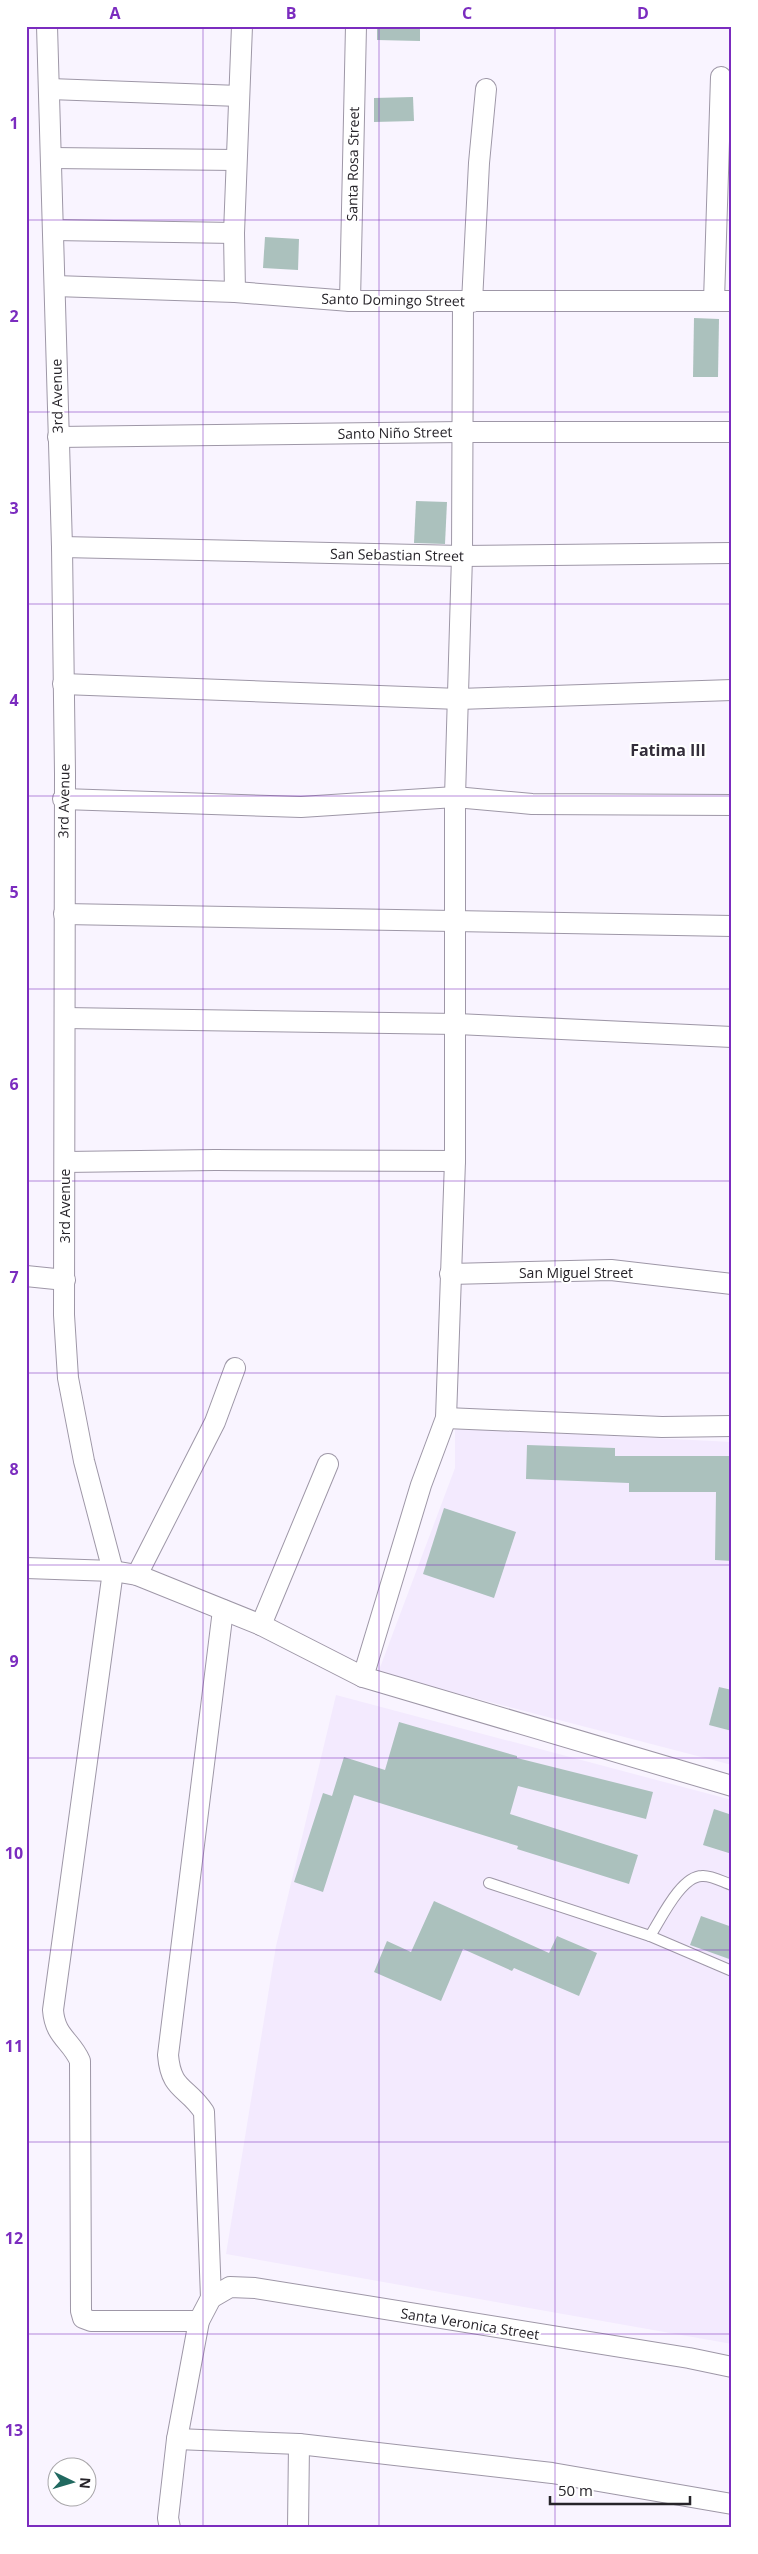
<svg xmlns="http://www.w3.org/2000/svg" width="758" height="2554" viewBox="0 0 758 2554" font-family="'Open Sans',sans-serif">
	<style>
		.built { fill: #f3eafe }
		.building { fill: #abc1bd }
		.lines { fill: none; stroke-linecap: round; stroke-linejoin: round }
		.service-casing { stroke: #9e97a7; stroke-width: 12 }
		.minor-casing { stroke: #9e97a7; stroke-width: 22 }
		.service { stroke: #fff; stroke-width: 10 }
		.minor { stroke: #fff; stroke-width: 20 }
		.grid { fill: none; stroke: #7b2cbf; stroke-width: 1; stroke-opacity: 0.55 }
		.labels { text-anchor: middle; stroke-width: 4; stroke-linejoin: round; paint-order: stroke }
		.street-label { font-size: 14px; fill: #27242a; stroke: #fff }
		.quarter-label { font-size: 16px; font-weight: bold; fill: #332d3a; stroke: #fff }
		.neatline { fill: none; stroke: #7b2cbf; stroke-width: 2 }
		.grid-label { font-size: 16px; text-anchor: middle; font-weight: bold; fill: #7b2cbf }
	</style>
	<rect width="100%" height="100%" fill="#f9f4ff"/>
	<g class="built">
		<polygon points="455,1428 732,1442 732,1765 378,1673 455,1468"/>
		<polygon points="336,1695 732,1800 732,2344 226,2254 276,1946"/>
	</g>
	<g class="building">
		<polygon points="377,26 420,26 420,41 377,40"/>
		<polygon points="413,97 414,121 374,122 374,98"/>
		<polygon points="265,237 299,239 298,270 263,268"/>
		<polygon points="694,318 719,319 718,377 693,377"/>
		<polygon points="416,501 447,502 445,544 414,543"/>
		<polygon points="527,1445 615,1448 615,1456 732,1456 732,1561 715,1560 716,1492 629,1492 629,1483 526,1479"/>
		<polygon points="444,1508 516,1532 494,1598 423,1574"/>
		<polygon points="719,1687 732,1690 732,1731 709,1725"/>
		<polygon points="399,1722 517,1756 517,1758 653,1792 646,1819 518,1786 510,1814 638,1855 629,1884 517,1849 518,1846 354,1795 323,1892 294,1882 323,1793 332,1796 344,1757 385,1770"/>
		<polygon points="714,1809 732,1815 732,1854 703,1845"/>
		<polygon points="434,1901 549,1953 557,1936 597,1953 579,1996 514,1968 512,1971 463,1949 441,2001 374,1972 387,1941 411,1952"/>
		<polygon points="701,1916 732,1927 732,1960 690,1945"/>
	</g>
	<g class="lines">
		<g class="service-casing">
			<g id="service">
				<polyline points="489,1883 650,1936 732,1971"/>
				<path d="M650 1936C661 1919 681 1876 702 1876 711 1875 723 1882 732 1885"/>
			</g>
		</g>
		<g class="minor-casing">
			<g id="minor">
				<path d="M47 26 62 547 65 774 64 1315 68 1378 84 1461 113 1571 53 2010C55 2037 71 2040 80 2061L81 2311 83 2318 91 2321H199"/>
				<polyline points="50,89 239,96"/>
				<polyline points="52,158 236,160"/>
				<polyline points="54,230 234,233"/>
				<polyline points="55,286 235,292 350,301 732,301"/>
				<polyline points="235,292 234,233 242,26"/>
				<polyline points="350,301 356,26"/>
				<polyline points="714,301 721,77"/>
				<polyline points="472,302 479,163 486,89"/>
				<polyline points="58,437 461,432 732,432"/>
				<polyline points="62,547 462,556 732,553"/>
				<polyline points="63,684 459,699 732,690"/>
				<polyline points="63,799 301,807 455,797 532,804 732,805"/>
				<polyline points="64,914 732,926"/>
				<polyline points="65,1018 457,1024 732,1037"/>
				<polyline points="65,1162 215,1160 455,1161"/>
				<polyline points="450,1274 611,1270 732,1284"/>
				<polyline points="26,1276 65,1280"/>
				<polyline points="446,1418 662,1427 732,1426"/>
				<polyline points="26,1568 113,1571 137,1575 261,1625 363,1677 732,1786"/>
				<polyline points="137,1575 215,1422 235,1368"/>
				<polyline points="261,1625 328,1464"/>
				<polyline points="363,1677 421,1485 446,1418 455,1161 455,797 462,556 463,301"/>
				<polyline points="211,2298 230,2287 255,2288 689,2358 732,2367"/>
				<polyline points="177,2439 299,2444 552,2473 732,2504"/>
				<path d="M170 2528 168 2518 177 2439 199 2321 211 2298 204 2112C187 2086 171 2091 168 2055L223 1610"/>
				<polyline points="298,2528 299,2444"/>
			</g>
		</g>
		<use href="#service" class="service"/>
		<use href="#minor" class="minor"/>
	</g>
	<path class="grid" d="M203 26V2528M379 26V2528M555 26V2528M26 220H732M26 412H732M26 604H732M26 796H732M26 989H732M26 1181H732M26 1373H732M26 1565H732M26 1758H732M26 1950H732M26 2142H732M26 2334H732"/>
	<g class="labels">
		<g class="street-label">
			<text transform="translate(353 164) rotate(-89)" y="5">Santa Rosa Street</text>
			<text transform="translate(393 300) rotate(1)" y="5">Santo Domingo Street</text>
			<text transform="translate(57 396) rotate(-91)" y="5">3rd Avenue</text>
			<text transform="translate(395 433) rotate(-1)" y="5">Santo Niño Street</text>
			<text transform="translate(397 555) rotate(1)" y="5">San Sebastian Street</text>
			<text transform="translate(64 801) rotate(-89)" y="5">3rd Avenue</text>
			<text transform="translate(65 1206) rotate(-90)" y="5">3rd Avenue</text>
			<text x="576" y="1278">San Miguel Street</text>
			<text transform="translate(470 2324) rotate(9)" y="5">Santa Veronica Street</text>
		</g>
		<g class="quarter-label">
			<text x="668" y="756">Fatima III</text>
		</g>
	</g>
	<rect width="758" height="2554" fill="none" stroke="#ffffff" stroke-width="55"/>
	<g transform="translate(72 2482) rotate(95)"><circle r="24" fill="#ffffff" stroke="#a9a7aa"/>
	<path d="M0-4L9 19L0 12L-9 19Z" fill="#216960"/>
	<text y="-8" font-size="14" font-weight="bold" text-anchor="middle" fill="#27242a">N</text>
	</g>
	<path d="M550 2496v8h140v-8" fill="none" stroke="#27242a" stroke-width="2.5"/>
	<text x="558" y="2496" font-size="15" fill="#27242a" stroke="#ffffff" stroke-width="4" paint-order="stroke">50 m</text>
	<rect x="28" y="28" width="702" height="2498" class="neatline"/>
	<g class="grid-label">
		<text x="115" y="19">A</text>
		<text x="291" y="19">B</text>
		<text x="467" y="19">C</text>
		<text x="643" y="19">D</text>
		<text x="14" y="129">1</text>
		<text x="14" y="322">2</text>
		<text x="14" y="514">3</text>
		<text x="14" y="706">4</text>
		<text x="14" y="898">5</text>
		<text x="14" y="1090">6</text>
		<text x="14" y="1283">7</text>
		<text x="14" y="1475">8</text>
		<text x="14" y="1667">9</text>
		<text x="14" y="1859">10</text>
		<text x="14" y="2052">11</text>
		<text x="14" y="2244">12</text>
		<text x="14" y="2436">13</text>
	</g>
</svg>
